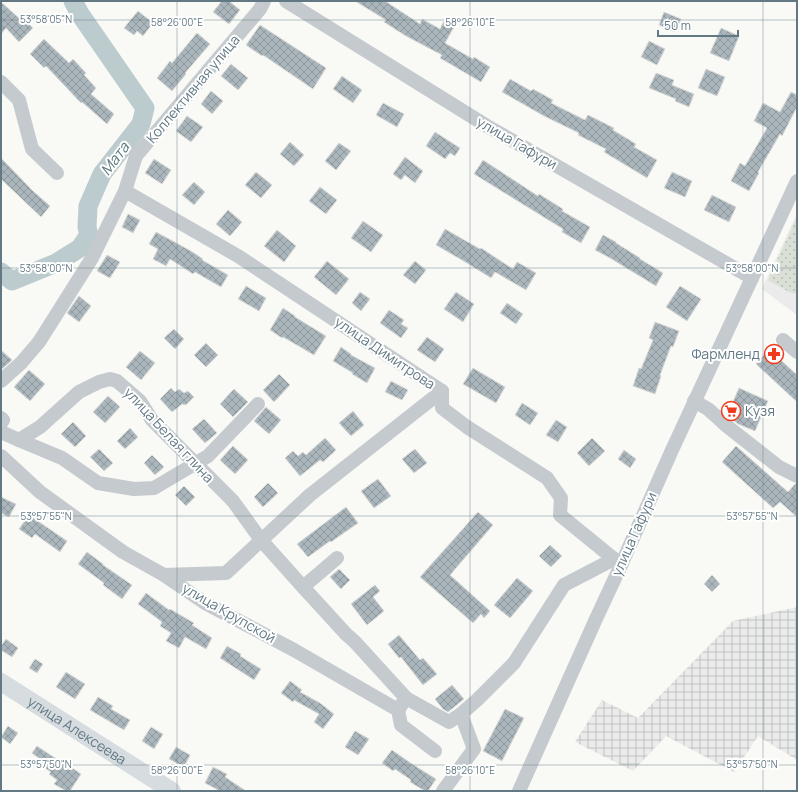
<svg xmlns="http://www.w3.org/2000/svg" width="798" height="792" viewBox="0 0 798 792" font-family="Manrope,sans-serif">
	<style>
		.built { fill: #eaebea }
		.industrial { fill: url(#industrial-grid) }
		.grass { fill: url(#grass-dots) }
		.lines { fill: none; stroke-linecap: round; stroke-linejoin: round }
		.river { stroke: #bccbce; stroke-width: 19 }
		.building { fill: url(#building-cross-hatch); stroke: #dbdbd9 }
		.minor { stroke: #c4cacd; stroke-width: 14 }
		.major { stroke: #d6dcdf; stroke-width: 18 }
		.ticks { fill: none; stroke: #627984; stroke-width: 1; stroke-opacity: 0.45 }
		.labels { text-anchor: middle; stroke-width: 4; stroke-linejoin: round; paint-order: stroke }
		.street-label { font-size: 14px; fill: #627984; stroke: #fff }
		.poi-label { font-size: 14px; fill: #627984; stroke: #fff; text-anchor: end }
		.water-label { font-size: 15px; font-style: italic; fill: #5d787e; stroke: #fff }
		.ticks-label { font-size: 10px; text-anchor: middle; fill: #627984; stroke: #fff; stroke-width: 4; stroke-linejoin: round; paint-order: stroke }
	</style>
	<defs>
		<pattern id="industrial-grid" width="8" height="8" patternUnits="userSpaceOnUse"><rect width="8" height="8" fill="#eaebea"/><path d="M0 4h8M4 0v8" fill="none" stroke="#c1c3c3"/></pattern>
		<pattern id="grass-dots" width="8" height="8" patternUnits="userSpaceOnUse"><rect width="8" height="8" fill="#dae0d5"/><path d="M2 2h.1M6 6h.1" fill="none" stroke="#b4bab2" stroke-width="1.8" stroke-linecap="round"/></pattern>
		<pattern id="building-cross-hatch" width="8" height="8" patternUnits="userSpaceOnUse"><rect width="8" height="8" fill="#aab6bb"/><path d="M0 0l8 8M0 8l8-8" fill="none" stroke="#8e999e"/></pattern>
	</defs>
	<rect width="100%" height="100%" fill="#f9f9f6"/>
	<polygon class="built" points="797,213 797,315 762,289"/>
	<polygon class="industrial" points="797,607 797,760 758,736 734,772 666,736 633,771 575,742 602,700 638,718 733,621"/>
	<polygon class="grass" points="797,217 797,293 796,294 789,292 768,280"/>
	<g class="lines">
		<polyline class="river" points="1,272 12,281 56,263 80,248 89,235 87,227 88,206 102,174 141,124 145,108 80,14 73,1"/>
	</g>
	<g class="building">
		<polygon points="222,1 229,1 240,10 229,24 213,12"/>
		<polygon points="355,1 385,1 420,24 422,19 440,29 444,21 454,27 445,43 473,59 474,57 490,67 481,82 440,58 442,55 406,36 384,22 386,20"/>
		<polygon points="1,2 21,20 23,18 33,28 19,42 6,28 1,34"/>
		<polygon points="138,11 153,23 143,36 137,31 134,35 124,28"/>
		<polygon points="664,12 681,19 675,32 659,25"/>
		<polygon points="260,25 326,68 313,89 263,55 262,56 246,45"/>
		<polygon points="721,28 739,36 729,61 710,53"/>
		<polygon points="197,33 210,44 185,73 186,74 172,91 157,78 170,61 172,63"/>
		<polygon points="44,39 69,63 73,59 86,73 84,75 96,88 91,94 114,114 107,124 82,102 81,103 46,66 44,68 30,54"/>
		<polygon points="649,41 665,49 657,65 641,57"/>
		<polygon points="231,64 248,78 238,90 221,76"/>
		<polygon points="706,69 725,77 717,96 698,88"/>
		<polygon points="656,73 674,80 672,85 694,94 689,107 675,101 676,99 649,88"/>
		<polygon points="342,76 362,90 353,103 333,89"/>
		<polygon points="510,79 531,91 533,89 553,100 551,103 585,120 588,115 614,128 613,130 636,144 634,147 657,160 647,178 604,152 606,149 578,135 579,133 544,116 502,92"/>
		<polygon points="211,91 223,101 212,114 201,104"/>
		<polygon points="791,92 797,95 797,107 782,136 780,134 758,172 759,173 749,191 731,181 740,163 745,166 767,128 754,121 763,103 780,112"/>
		<polygon points="383,103 404,114 397,127 376,115"/>
		<polygon points="187,116 203,127 191,142 176,131"/>
		<polygon points="435,132 460,148 455,156 450,153 445,159 426,146"/>
		<polygon points="290,142 304,155 294,166 280,154"/>
		<polygon points="339,143 351,151 336,170 325,161"/>
		<polygon points="405,157 423,171 415,183 405,175 401,180 393,174"/>
		<polygon points="1,158 33,191 50,206 41,217 1,179"/>
		<polygon points="154,159 171,170 162,184 145,173"/>
		<polygon points="483,160 538,196 539,194 563,209 562,211 590,227 581,243 562,232 563,229 474,174"/>
		<polygon points="256,172 272,185 261,198 245,185"/>
		<polygon points="672,172 692,181 685,197 664,188"/>
		<polygon points="194,182 205,192 194,205 182,195"/>
		<polygon points="320,187 337,200 326,214 309,201"/>
		<polygon points="712,195 736,207 729,222 704,210"/>
		<polygon points="228,210 242,222 230,236 216,224"/>
		<polygon points="128,214 140,220 133,233 122,227"/>
		<polygon points="363,221 383,235 371,252 351,238"/>
		<polygon points="445,229 480,249 481,248 513,269 517,262 536,273 526,290 495,272 491,278 467,263 436,245"/>
		<polygon points="277,230 296,246 284,262 264,246"/>
		<polygon points="156,232 191,251 203,259 202,260 228,275 221,287 195,272 193,274 170,259 166,266 153,259 158,249 149,244"/>
		<polygon points="603,235 616,242 616,243 640,258 640,259 663,273 656,286 610,258 595,250"/>
		<polygon points="107,255 120,262 110,278 97,271"/>
		<polygon points="327,261 349,279 336,295 314,277"/>
		<polygon points="415,261 426,270 415,284 403,275"/>
		<polygon points="246,286 266,298 259,311 238,299"/>
		<polygon points="680,286 701,299 687,321 666,307"/>
		<polygon points="360,292 370,299 361,311 352,303"/>
		<polygon points="456,292 474,304 463,322 444,309"/>
		<polygon points="79,296 91,306 79,322 67,313"/>
		<polygon points="507,303 523,314 516,324 500,313"/>
		<polygon points="283,308 295,316 295,317 326,336 314,355 283,337 282,338 270,330"/>
		<polygon points="389,310 404,320 401,324 408,328 401,338 380,323"/>
		<polygon points="655,322 679,331 673,347 671,346 660,375 661,376 655,394 633,386 639,368 641,369 653,340 649,338"/>
		<polygon points="174,329 184,339 175,349 164,338"/>
		<polygon points="427,337 444,349 435,362 417,350"/>
		<polygon points="206,343 218,355 206,367 194,355"/>
		<polygon points="341,347 351,354 351,355 375,368 367,383 352,374 353,373 333,361"/>
		<polygon points="769,349 797,375 797,402 756,364"/>
		<polygon points="1,350 12,360 1,370"/>
		<polygon points="140,351 155,363 141,380 126,367"/>
		<polygon points="473,368 505,387 496,403 463,384"/>
		<polygon points="29,370 45,384 30,401 14,387"/>
		<polygon points="279,374 290,385 274,402 263,390"/>
		<polygon points="391,381 408,390 402,400 385,392"/>
		<polygon points="171,388 175,392 179,389 184,393 188,391 194,397 186,405 182,404 172,412 160,399"/>
		<polygon points="739,388 768,401 755,431 738,424 727,415"/>
		<polygon points="234,389 248,402 233,417 220,404"/>
		<polygon points="108,396 120,407 105,423 93,412"/>
		<polygon points="522,403 538,413 530,425 515,415"/>
		<polygon points="266,407 281,420 269,434 254,421"/>
		<polygon points="353,411 364,425 351,436 339,423"/>
		<polygon points="204,419 217,433 205,443 192,429"/>
		<polygon points="556,420 567,427 558,442 546,435"/>
		<polygon points="73,422 86,436 75,447 61,434"/>
		<polygon points="130,428 138,437 125,449 117,441"/>
		<polygon points="325,438 336,450 323,462 320,460 300,476 285,458 293,451 298,456 303,452 306,455"/>
		<polygon points="592,438 605,451 589,466 577,453"/>
		<polygon points="233,446 248,460 235,474 220,460"/>
		<polygon points="736,446 788,492 795,484 797,484 797,517 780,502 773,508 722,462"/>
		<polygon points="99,449 113,463 104,471 90,457"/>
		<polygon points="415,449 427,463 414,473 402,459"/>
		<polygon points="624,450 636,459 630,468 618,459"/>
		<polygon points="152,455 164,467 155,475 144,463"/>
		<polygon points="378,479 391,496 374,508 361,491"/>
		<polygon points="268,483 278,493 263,507 254,497"/>
		<polygon points="184,486 195,497 186,506 175,495"/>
		<polygon points="1,497 16,504 9,517 1,513"/>
		<polygon points="346,507 358,523 331,542 330,541 308,557 297,544"/>
		<polygon points="478,512 493,525 450,575 490,611 484,618 481,614 473,623 420,577"/>
		<polygon points="29,515 67,541 60,552 35,534 32,538 19,529"/>
		<polygon points="550,545 562,556 551,567 539,556"/>
		<polygon points="87,552 103,564 103,565 132,585 122,599 103,585 104,583 78,564"/>
		<polygon points="339,569 350,580 341,589 330,577"/>
		<polygon points="712,575 720,584 712,592 704,584"/>
		<polygon points="517,578 533,591 510,618 494,605"/>
		<polygon points="375,585 380,591 373,597 384,611 367,625 351,604"/>
		<polygon points="146,593 169,610 170,609 194,623 192,625 212,638 206,649 185,637 179,648 166,641 171,633 160,626 162,622 138,604"/>
		<polygon points="399,635 420,660 423,658 437,674 423,685 401,657 399,658 388,644"/>
		<polygon points="6,639 18,648 12,657 1,650 1,646"/>
		<polygon points="227,646 241,654 240,656 261,669 254,680 220,658"/>
		<polygon points="35,659 43,664 37,673 29,668"/>
		<polygon points="66,672 85,684 75,699 56,687"/>
		<polygon points="290,681 302,690 300,692 320,703 334,714 323,729 314,722 319,714 294,700 293,702 281,693"/>
		<polygon points="452,685 464,699 448,712 443,709 435,699"/>
		<polygon points="98,697 113,706 111,709 130,720 124,730 90,710"/>
		<polygon points="505,709 524,718 502,761 483,751"/>
		<polygon points="8,726 18,733 10,744 1,737"/>
		<polygon points="151,727 163,734 154,749 142,741"/>
		<polygon points="355,731 369,739 358,755 345,747"/>
		<polygon points="37,746 58,760 59,759 81,774 70,791 66,791 54,784 57,780 49,774 51,772 37,763 40,759 32,753"/>
		<polygon points="176,747 190,755 184,767 169,759"/>
		<polygon points="392,750 412,764 436,779 428,791 425,791 410,782 411,780 395,769 393,771 382,763"/>
		<polygon points="213,767 227,774 225,777 246,791 220,791 205,783"/>
	</g>
	<g class="lines">
		<g class="minor">
			<polyline points="286,1 487,126 752,278"/>
			<polyline points="1,82 19,100 32,149 57,173"/>
			<polyline points="125,191 238,256 442,391 442,408 467,427 547,478 561,498 560,515 614,559 622,563"/>
			<polyline points="783,340 797,352"/>
			<polyline points="1,381 21,363 39,342 92,258 125,191 136,156 260,9 264,1"/>
			<polyline points="694,401 708,409 728,427 779,467 797,476"/>
			<polyline points="1,418 3,420 1,423"/>
			<polyline points="1,432 19,440 40,427 79,392 99,382 110,379 117,381 140,401 152,420 233,501 261,540 303,587 337,558"/>
			<polyline points="19,440 62,458 98,483 134,489 154,488 208,456 258,404"/>
			<polyline points="1,456 40,492 123,552 164,575 205,603 294,650 398,710 401,725 435,751"/>
			<polyline points="164,575 226,573 310,495 442,391"/>
			<polyline points="303,587 346,634 355,642 406,698"/>
			<polyline points="398,710 406,698 449,722 461,714 477,700 514,663 564,585 614,559"/>
			<polyline points="443,791 474,749 461,714"/>
			<polyline points="519,791 595,621 622,563 672,450 797,181"/>
		</g>
		<path class="major" id="s1" d="M1 682 172 791"/>
	</g>
	<path class="ticks" d="M177 1V791M470 1V791M763 1V791M1 20H797M1 268H797M1 516H797M1 765H797"/>
	<defs>
		<g id="pharmacy-ring" transform="scale(1)"><circle r="9.5" fill="#fff" stroke="#f23a1d" stroke-width="1.5"/><path d="M-2-6h4v4h4v4h-4v4h-4v-4h-4v-4h4Z" fill="#f23a1d"/></g>
		<g id="supermarket-ring" transform="scale(1)"><circle r="9.5" fill="#fff" stroke="#f23a1d" stroke-width="1.5"/><path d="M-6-5.5h2.5l.6 2H6L4.5 2H-2.5L-4.4-4H-6ZM-1.5 3.2a1.3 1.3 0 1 0 .1 0ZM3 3.2a1.3 1.3 0 1 0 .1 0Z" fill="#f23a1d"/></g>
	</defs>
	<g fill-rule="evenodd">
		<use href="#pharmacy-ring" x="774" y="354"/>
		<use href="#supermarket-ring" x="731" y="411"/>
	</g>
	<g class="labels">
		<g class="street-label">
			<text transform="translate(193 89) rotate(-50)" y="5">Коллективная улица</text>
			<text transform="translate(517 143) rotate(30)" y="5">улица Гафури</text>
			<text transform="translate(385 353) rotate(34)" y="5">улица Димитрова</text>
			<text transform="translate(169 435) rotate(47)" y="5">улица Белая глина</text>
			<text transform="translate(634 534) rotate(-66)" y="5">улица Гафури</text>
			<text transform="translate(229 613) rotate(30)" y="5">улица Крупской</text>
			<text dy="5" stroke="none"><textPath href="#s1" startOffset="90">улица Алексеева</textPath></text>
		</g>
		<g class="poi-label">
			<text x="760" y="359">Фармленд</text>
			<text x="745" y="416" text-anchor="start">Кузя</text>
		</g>
		<g class="water-label">
			<text transform="translate(115 159) rotate(-53)" y="5">Мата</text>
		</g>
	</g>
	<g class="ticks-label">
		<text x="46" y="23">53°58'05"N</text>
		<text x="177" y="26">58°26'00"E</text>
		<text x="470" y="26">58°26'10"E</text>
		<text x="46" y="272">53°58'00"N</text>
		<text x="752" y="272">53°58'00"N</text>
		<text x="46" y="520">53°57'55"N</text>
		<text x="752" y="520">53°57'55"N</text>
		<text x="46" y="768">53°57'50"N</text>
		<text x="752" y="768">53°57'50"N</text>
		<text x="177" y="774">58°26'00"E</text>
		<text x="470" y="774">58°26'10"E</text>
	</g>
	<rect width="798" height="792" fill="none" stroke="#627984" stroke-width="4"/>
	<path d="M658 30v6h80v-6" fill="none" stroke="#627984" stroke-width="2"/>
	<text x="664" y="30" font-size="12" fill="#627984" stroke="#ffffff" stroke-width="3" paint-order="stroke">50 m</text>
</svg>
